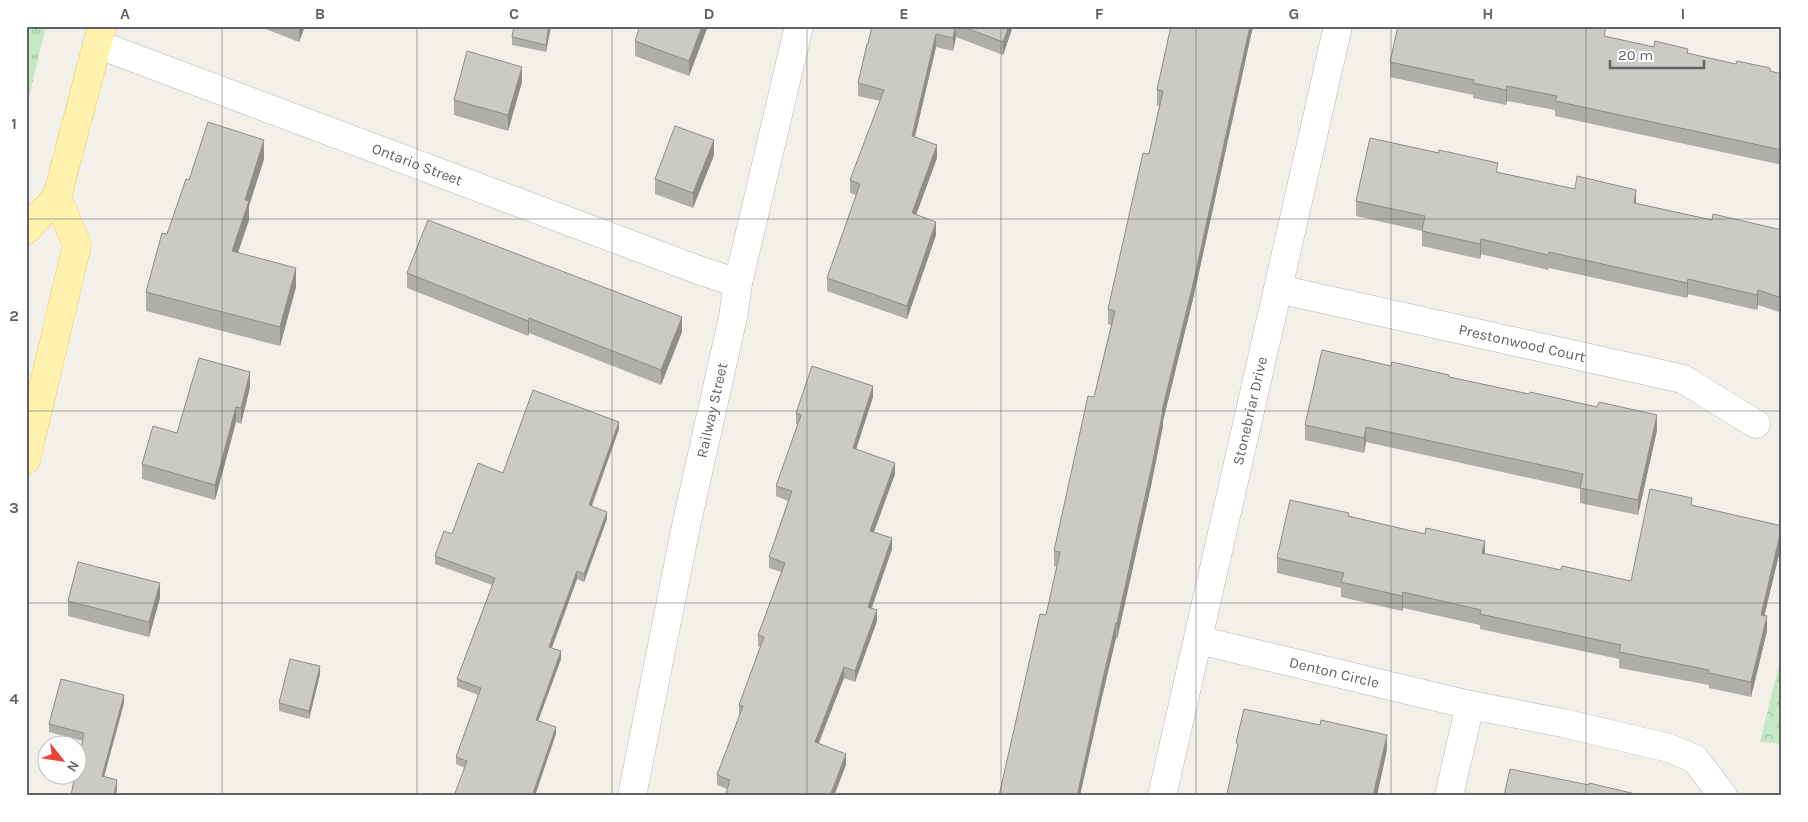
<svg xmlns="http://www.w3.org/2000/svg" width="1808" height="822" viewBox="0 0 1808 822" font-family="Karla,sans-serif">
	<style>
		.grass { fill: url(#grass-tufts) }
		.park { fill: url(#park-crowns) }
		.lines { fill: none; stroke-linecap: round; stroke-linejoin: round }
		.minor-casing { stroke: #b5b8bc; stroke-width: 29 }
		.major-casing { stroke: #f2c960; stroke-width: 29 }
		.minor { stroke: #fff; stroke-width: 28 }
		.major { stroke: #fff2af; stroke-width: 28 }
		.wall { fill: #afaea9 }
		.shaded-wall { fill: #8f8d8a }
		.building { fill: #cccac5; stroke: #8f8d8a }
		.grid { fill: none; stroke: #5f6368; stroke-width: 1; stroke-opacity: 0.55 }
		.labels { text-anchor: middle; stroke-width: 4; stroke-linejoin: round; paint-order: stroke }
		.street-label { font-size: 15px; fill: #5f6368; stroke: #fff }
		.neatline { fill: none; stroke: #5f6368; stroke-width: 2 }
		.grid-label { font-size: 16px; text-anchor: middle; font-weight: bold; fill: #5f6368 }
	</style>
	<defs>
		<pattern id="grass-tufts" width="24" height="20" patternUnits="userSpaceOnUse" patternTransform="scale(1.25)"><rect width="24" height="20" fill="#c5e8c5"/><path d="M3 7l-1-3M5 7V3M7 7l1-3M15 17l-1-3M17 17v-4M19 17l1-3" fill="none" stroke="#a3c0a4"/></pattern>
		<pattern id="park-crowns" width="20" height="18" patternUnits="userSpaceOnUse" patternTransform="scale(1.25)"><rect width="20" height="18" fill="#c5e8c5"/><path d="M2 6a3 3 0 1 1 6 0M12 15a3 3 0 1 1 6 0" fill="none" stroke="#a3c0a4"/></pattern>
	</defs>
	<rect width="100%" height="100%" fill="#f1efe8"/>
	<polygon class="grass" points="26,26 46,26 26,109"/>
	<polygon class="park" points="1782,652 1782,744 1760,742"/>
	<g class="lines">
		<g class="minor-casing">
			<g id="minor">
				<path id="s1" d="M97 44 701 271 738 283"/>
				<path id="s2" d="M1278 289 1683 379 1756 424"/>
				<path id="s3" d="M1198 640 1470 705 1563 723 1669 748 1695 759 1723 796"/>
				<path id="s4" d="M632 796 686 526 733 317 738 283 799 26"/>
				<path id="s5" d="M1162 796 1338 26"/>
				<polyline points="1449,796 1470,705"/>
			</g>
		</g>
		<g class="major-casing">
			<g id="major">
				<polyline points="26,230 57,197 102,26"/>
				<polyline points="26,460 77,245 57,197"/>
			</g>
		</g>
		<use href="#minor" class="minor"/>
		<use href="#major" class="major"/>
	</g>
	<g class="wall">
		<polygon points="258,26 305,26 299,42"/>
		<polygon points="551,26 546,52 512,45 512,37"/>
		<polygon points="708,26 689,76 635,56 635,41"/>
		<polygon points="872,26 1012,26 1012,29 1003,55 956,37 953,51 936,47 915,137 937,158 916,215 936,235 907,319 827,291 827,278 856,195 850,193 850,180 880,101 858,96 858,83"/>
		<polygon points="1171,26 1253,26 1194,295 1163,421 1163,426 1151,486 1117,639 1116,638 1103,693 1046,615 1057,567 1054,566 1054,551 1094,397 1111,325 1108,324 1108,309 1149,154 1159,106 1157,105 1157,90"/>
		<polygon points="1606,37 1782,74 1782,165 1555,116 1555,110 1507,101 1506,105 1473,98 1473,95 1390,77 1390,62"/>
		<polygon points="522,82 508,131 454,115 454,100"/>
		<polygon points="1439,153 1498,172 1712,220 1782,230 1782,313 1758,305 1757,310 1688,294 1687,298 1549,268 1548,270 1481,254 1480,259 1422,246 1422,231 1356,216 1356,201"/>
		<polygon points="714,155 693,208 655,194 655,179"/>
		<polygon points="264,159 249,206 249,220 238,253 296,287 280,346 146,311 146,292 167,234 189,180"/>
		<polygon points="407,273 682,332 661,385 529,333 528,336 407,288"/>
		<polygon points="1391,366 1449,377 1657,430 1638,515 1580,503 1580,489 1366,442 1364,453 1305,440 1305,425"/>
		<polygon points="250,387 241,424 236,422 215,500 142,479 142,464 177,433"/>
		<polygon points="873,397 856,449 895,474 874,532 892,549 872,608 877,621 855,682 844,678 818,743 846,765 727,789 717,785 717,775 739,716 739,705 760,647 758,646 758,635 781,572 769,568 769,557 788,501 776,496 776,486 798,425 796,424 796,413"/>
		<polygon points="619,429 592,506 607,519 584,582 577,579 552,648 561,659 538,720 556,734 465,768 456,764 456,757 478,695 457,687 457,679 492,585 435,564 435,556 452,534 503,473"/>
		<polygon points="1692,505 1782,526 1782,542 1764,616 1767,631 1751,697 1709,688 1709,685 1619,668 1619,659 1480,629 1480,625 1403,608 1402,611 1341,597 1341,588 1277,573 1277,558 1349,516 1485,554 1561,570 1631,581"/>
		<polygon points="160,598 149,637 68,616 68,601"/>
		<polygon points="320,674 309,719 279,711 279,703"/>
		<polygon points="124,703 104,777 117,787 116,796 71,796 83,741 49,732 49,724"/>
	</g>
	<g class="shaded-wall">
		<polygon points="299,26 305,26 299,42"/>
		<polygon points="549,26 551,26 546,52 546,45"/>
		<polygon points="702,26 708,26 689,76 689,61"/>
		<polygon points="955,26 956,37 953,51 953,38"/>
		<polygon points="1009,26 1012,26 1012,29 1003,55 1003,42"/>
		<polygon points="1250,26 1253,26 1194,295 1163,421 1163,426 1151,486 1117,639 1117,623 1162,411"/>
		<polygon points="936,34 936,47 912,149 912,136"/>
		<polygon points="522,67 522,82 508,131 508,115"/>
		<polygon points="1507,86 1507,101 1506,105 1506,90"/>
		<polygon points="264,140 264,159 249,206 249,220 232,270 232,251 245,200"/>
		<polygon points="714,140 714,155 693,208 693,193"/>
		<polygon points="937,145 937,158 912,226 912,213"/>
		<polygon points="1636,190 1636,205 1634,203"/>
		<polygon points="936,222 936,235 907,319 907,306"/>
		<polygon points="1481,239 1481,254 1480,259 1480,244"/>
		<polygon points="296,268 296,287 280,346 280,327"/>
		<polygon points="1688,279 1688,294 1687,298 1687,283"/>
		<polygon points="1758,290 1758,305 1757,310 1757,295"/>
		<polygon points="682,317 682,332 661,385 661,370"/>
		<polygon points="529,318 529,333 528,336 528,321"/>
		<polygon points="250,372 250,387 241,424 241,408"/>
		<polygon points="873,386 873,397 853,459 853,448"/>
		<polygon points="236,407 236,422 215,500 215,485"/>
		<polygon points="1657,415 1657,430 1638,515 1638,500"/>
		<polygon points="619,422 619,429 589,513 589,505"/>
		<polygon points="1366,427 1366,442 1364,453 1364,438"/>
		<polygon points="895,463 895,474 870,542 870,531"/>
		<polygon points="607,512 607,519 584,582 584,574"/>
		<polygon points="1782,527 1782,542 1761,630 1761,615"/>
		<polygon points="892,538 892,549 868,618 868,607"/>
		<polygon points="1485,541 1485,556 1482,553"/>
		<polygon points="577,571 577,579 549,655 549,647"/>
		<polygon points="160,583 160,598 149,637 149,622"/>
		<polygon points="1403,592 1403,608 1402,611 1402,596"/>
		<polygon points="877,610 877,621 855,682 855,671"/>
		<polygon points="1767,616 1767,631 1751,697 1751,682"/>
		<polygon points="1116,623 1116,638 1103,693 1080,796 1077,796 1103,678"/>
		<polygon points="561,651 561,659 536,727 536,720"/>
		<polygon points="320,666 320,674 309,719 309,711"/>
		<polygon points="844,667 844,678 815,753 815,742"/>
		<polygon points="124,695 124,703 102,784 102,776"/>
		<polygon points="556,727 556,734 535,796 532,796"/>
		<polygon points="1387,735 1387,750 1377,796 1373,796"/>
		<polygon points="846,754 846,765 834,796 830,796"/>
		<polygon points="117,780 117,787 116,796 114,796"/>
	</g>
	<g class="building">
		<polygon points="514,26 549,26 546,45 512,37"/>
		<polygon points="640,26 702,26 689,61 635,41"/>
		<polygon points="872,26 955,26 953,38 936,34 912,136 937,145 912,213 936,222 907,306 827,278 860,184 850,180 884,90 858,83 867,44 868,44"/>
		<polygon points="961,26 1009,26 1003,42"/>
		<polygon points="1171,26 1250,26 1194,280 1162,411 1163,411 1151,470 1117,623 1116,623 1103,678 1077,796 999,796 1040,614 1046,615 1060,552 1054,551 1088,396 1094,397 1115,311 1108,309 1143,153 1149,154 1163,91 1157,90"/>
		<polygon points="1398,26 1602,26 1606,27 1604,36 1654,47 1655,41 1688,49 1687,53 1736,64 1737,61 1770,68 1770,71 1782,74 1782,150 1555,101 1557,96 1507,86 1506,90 1473,83 1474,80 1390,62"/>
		<polygon points="467,51 522,67 508,115 454,100"/>
		<polygon points="208,122 264,140 245,200 249,201 232,251 296,268 280,327 146,292 162,233 167,234 186,179 189,180"/>
		<polygon points="675,126 714,140 693,193 655,179"/>
		<polygon points="1370,138 1439,153 1439,150 1498,163 1496,172 1575,189 1577,176 1636,190 1634,203 1712,220 1713,214 1782,230 1782,298 1758,290 1757,295 1688,279 1687,283 1549,252 1548,255 1481,239 1480,244 1422,231 1425,216 1356,201"/>
		<polygon points="428,220 682,317 661,370 529,318 528,321 407,273"/>
		<polygon points="1322,350 1391,366 1392,362 1449,375 1449,377 1529,394 1530,392 1597,407 1599,402 1657,415 1638,500 1580,488 1583,474 1366,427 1364,438 1305,425"/>
		<polygon points="199,358 250,372 241,408 236,407 215,485 142,464 153,426 177,433"/>
		<polygon points="812,366 873,386 853,448 895,463 870,531 892,538 868,607 877,610 855,671 844,667 815,742 846,754 830,796 725,796 730,780 717,775 743,706 739,705 764,637 758,635 785,563 769,557 792,491 776,486 801,415 796,413"/>
		<polygon points="533,390 619,422 589,505 607,512 584,574 577,571 549,647 561,651 536,720 556,727 532,796 454,796 467,761 456,757 481,688 457,679 495,578 435,556 444,531 452,534 478,463 503,473"/>
		<polygon points="1650,489 1692,498 1691,505 1782,526 1761,615 1767,616 1751,682 1709,673 1709,670 1619,652 1621,645 1480,614 1481,610 1403,592 1402,596 1341,582 1344,573 1277,558 1290,500 1349,513 1348,516 1425,534 1426,528 1485,541 1482,553 1561,570 1562,566 1631,581"/>
		<polygon points="78,562 160,583 149,622 68,601"/>
		<polygon points="290,659 320,666 309,711 279,703"/>
		<polygon points="61,679 124,695 102,776 117,780 114,796 71,796 75,774 78,774 78,765 84,733 49,724"/>
		<polygon points="1244,709 1320,725 1321,720 1387,735 1373,796 1224,796 1225,793 1227,794 1238,744 1236,743"/>
		<polygon points="1510,769 1589,785 1589,783 1644,796 1504,796"/>
	</g>
	<path class="grid" d="M222 26V796M417 26V796M612 26V796M807 26V796M1001 26V796M1196 26V796M1391 26V796M1586 26V796M26 219H1782M26 411H1782M26 603H1782"/>
	<g class="labels">
		<g class="street-label">
			<text dy="5" stroke="none"><textPath href="#s1" startOffset="342">Ontario Street</textPath></text>
			<text dy="5" stroke="none"><textPath href="#s2" startOffset="250">Prestonwood Court</textPath></text>
			<text dy="5" stroke="none"><textPath href="#s4" startOffset="394">Railway Street</textPath></text>
			<text dy="5" stroke="none"><textPath href="#s5" startOffset="395">Stonebriar Drive</textPath></text>
			<text dy="5" stroke="none"><textPath href="#s3" startOffset="140">Denton Circle</textPath></text>
		</g>
	</g>
	<rect width="1808" height="822" fill="none" stroke="#ffffff" stroke-width="55"/>
	<g transform="translate(62 760) rotate(120)"><circle r="24" fill="#ffffff" stroke="#bfc1c3"/>
	<path d="M0-4L9 19L0 12L-9 19Z" fill="#ea4335"/>
	<text y="-8" font-size="14" font-weight="bold" text-anchor="middle" fill="#5f6368">N</text>
	</g>
	<path d="M1610 60v8h94v-8" fill="none" stroke="#5f6368" stroke-width="2.5"/>
	<text x="1618" y="60" font-size="15" fill="#5f6368" stroke="#ffffff" stroke-width="4" paint-order="stroke">20 m</text>
	<rect x="28" y="28" width="1752" height="766" class="neatline"/>
	<g class="grid-label">
		<text x="125" y="19">A</text>
		<text x="320" y="19">B</text>
		<text x="514" y="19">C</text>
		<text x="709" y="19">D</text>
		<text x="904" y="19">E</text>
		<text x="1099" y="19">F</text>
		<text x="1294" y="19">G</text>
		<text x="1488" y="19">H</text>
		<text x="1683" y="19">I</text>
		<text x="14" y="129">1</text>
		<text x="14" y="321">2</text>
		<text x="14" y="513">3</text>
		<text x="14" y="704">4</text>
	</g>
</svg>
